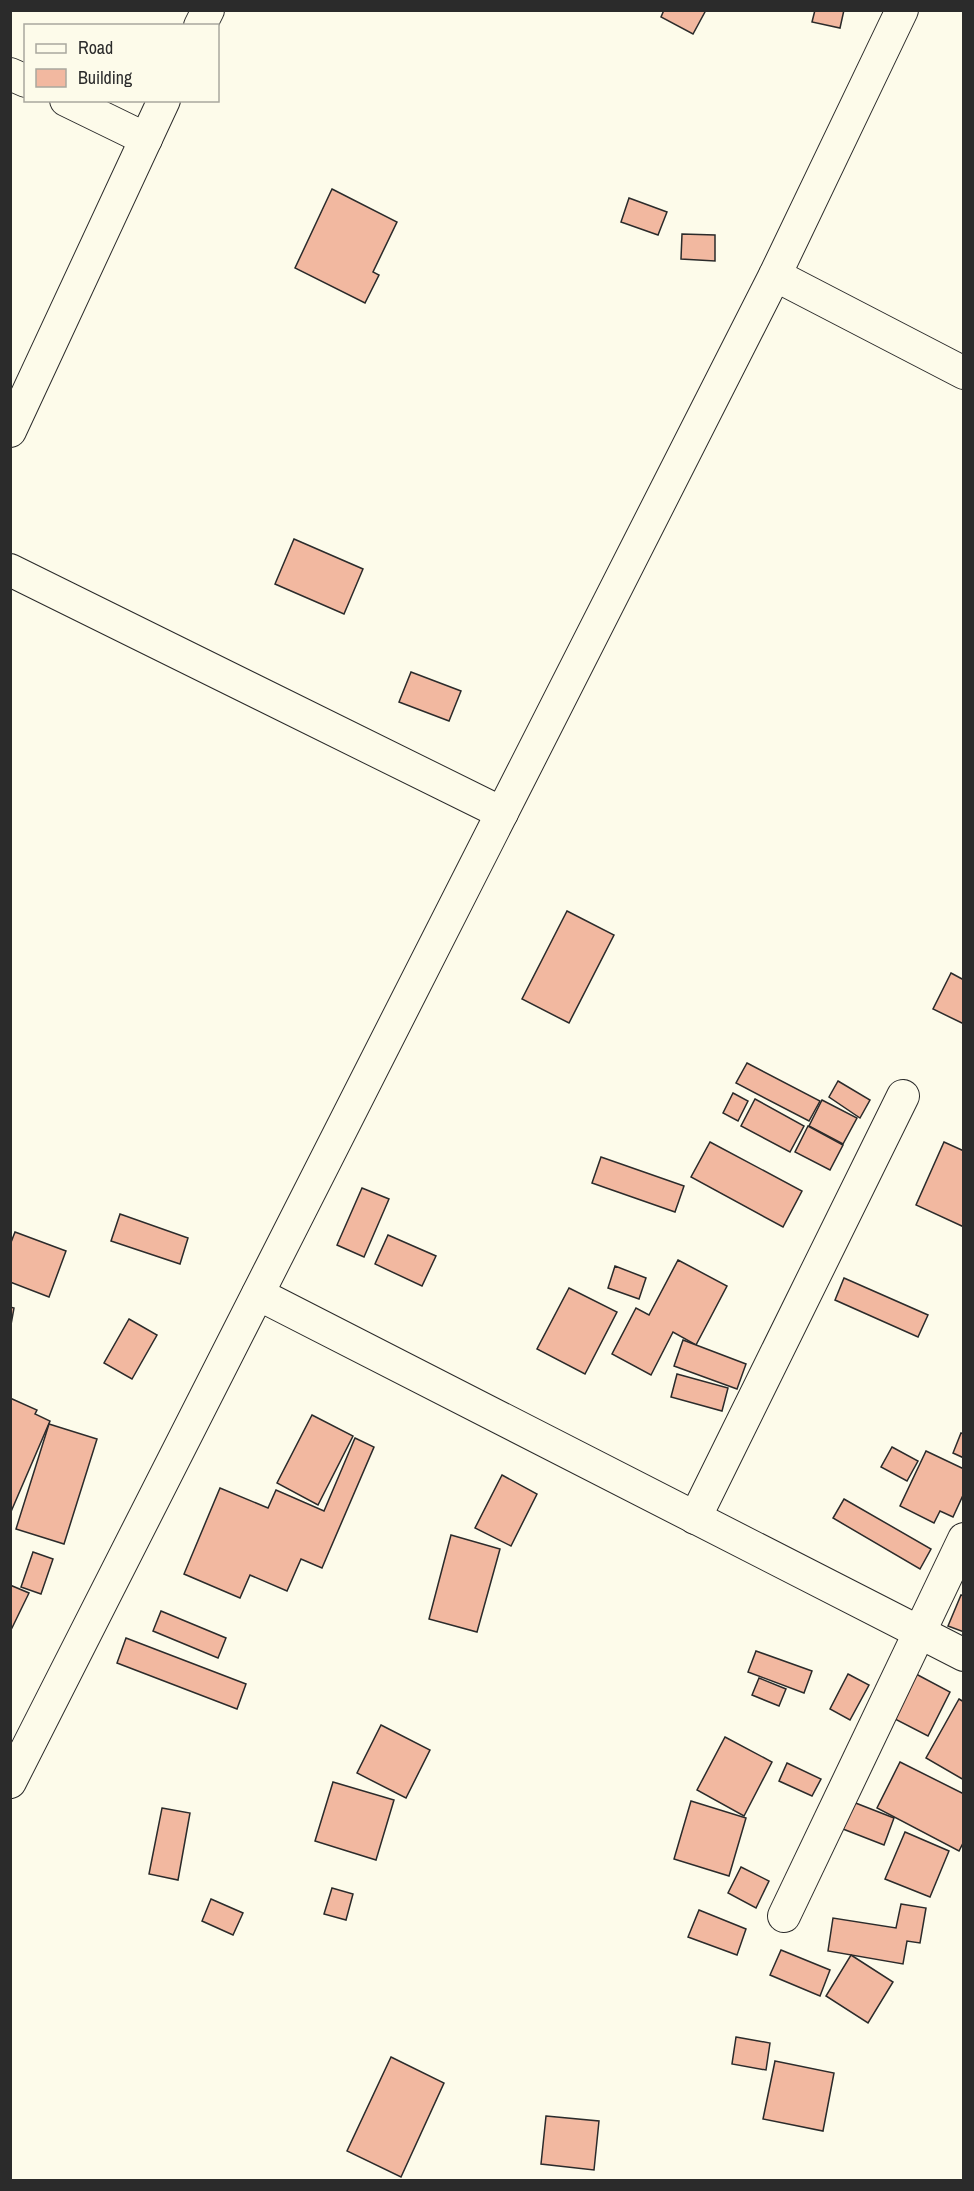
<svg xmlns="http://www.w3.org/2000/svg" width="974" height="2191" viewBox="0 0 974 2191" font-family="'Archivo Narrow',sans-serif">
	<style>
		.building { fill: #f2b8a0; stroke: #2b2b2b; stroke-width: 1.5 }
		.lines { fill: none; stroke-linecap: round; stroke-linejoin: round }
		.street-casing { stroke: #2b2b2b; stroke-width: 34 }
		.street { stroke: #fdfbea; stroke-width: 32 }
	</style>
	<rect width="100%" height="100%" fill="#fdfbea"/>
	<g class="building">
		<polygon points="664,10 706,10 693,34 661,17"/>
		<polygon points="815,10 844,10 840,28 812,22"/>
		<polygon points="332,189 397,222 373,272 379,275 365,303 295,268"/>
		<polygon points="629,198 667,212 658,235 621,222"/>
		<polygon points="682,234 715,235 715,261 681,259"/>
		<polygon points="294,539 363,569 344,614 275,584"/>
		<polygon points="411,672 461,691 449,721 399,702"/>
		<polygon points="567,911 614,935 569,1023 522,999"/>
		<polygon points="951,973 964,980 964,1024 933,1009"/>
		<polygon points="747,1063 820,1101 809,1121 736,1083"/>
		<polygon points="838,1081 870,1100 860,1118 829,1097"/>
		<polygon points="733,1093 748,1101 738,1121 723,1113"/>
		<polygon points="755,1099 804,1126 790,1152 741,1126"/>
		<polygon points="822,1100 857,1118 843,1144 809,1126"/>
		<polygon points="808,1126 843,1145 830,1170 795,1152"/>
		<polygon points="710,1142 802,1191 783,1227 691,1177"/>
		<polygon points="944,1142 964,1151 964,1227 916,1205"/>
		<polygon points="601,1157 684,1186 675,1212 592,1183"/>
		<polygon points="362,1188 389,1199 364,1257 337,1245"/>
		<polygon points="120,1214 188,1238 180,1264 111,1241"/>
		<polygon points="15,1232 66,1251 49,1297 10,1282 10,1245"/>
		<polygon points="388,1235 436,1256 422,1286 375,1264"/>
		<polygon points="678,1260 727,1286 696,1345 673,1332 651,1375 612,1354 636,1308 649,1315"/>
		<polygon points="615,1266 646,1278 639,1299 608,1288"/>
		<polygon points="844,1278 928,1315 918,1337 835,1300"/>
		<polygon points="569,1288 617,1312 585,1374 537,1349"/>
		<polygon points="10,1307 14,1308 10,1330"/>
		<polygon points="129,1319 157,1335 132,1379 104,1363"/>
		<polygon points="683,1340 746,1364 737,1389 674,1366"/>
		<polygon points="677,1374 728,1388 722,1411 671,1397"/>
		<polygon points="10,1398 37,1410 35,1414 50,1421 10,1514"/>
		<polygon points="312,1415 353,1436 318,1505 277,1483"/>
		<polygon points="49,1424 97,1439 64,1544 16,1529"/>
		<polygon points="961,1433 964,1434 964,1458 953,1453"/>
		<polygon points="355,1438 374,1447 322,1568 301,1559 287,1591 250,1575 240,1598 184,1574 220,1488 268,1508 276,1490 324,1511"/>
		<polygon points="892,1447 918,1461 907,1481 881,1467"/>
		<polygon points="926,1451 964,1469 964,1493 953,1517 940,1511 934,1523 900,1506"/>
		<polygon points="502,1475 537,1494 511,1546 475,1528"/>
		<polygon points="844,1499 931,1549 920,1569 833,1518"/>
		<polygon points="451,1535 500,1549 477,1632 429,1619"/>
		<polygon points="33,1552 53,1559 41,1594 21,1587"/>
		<polygon points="10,1585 29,1593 10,1632"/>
		<polygon points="961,1595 964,1596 964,1632 948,1626"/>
		<polygon points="161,1611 226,1638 218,1658 153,1631"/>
		<polygon points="126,1638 246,1684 237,1709 117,1663"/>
		<polygon points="756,1651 812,1671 804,1693 748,1672"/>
		<polygon points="848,1674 869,1685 850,1720 830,1709"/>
		<polygon points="916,1674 950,1692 928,1736 893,1718"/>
		<polygon points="759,1678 786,1689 779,1706 752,1695"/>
		<polygon points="959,1699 964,1702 964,1780 926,1758"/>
		<polygon points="381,1725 430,1750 406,1798 357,1773"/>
		<polygon points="725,1737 772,1762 744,1816 697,1790"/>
		<polygon points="900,1762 964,1794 964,1841 959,1851 877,1808"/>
		<polygon points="787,1763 821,1779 812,1796 779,1781"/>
		<polygon points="333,1782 394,1800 376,1860 315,1841"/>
		<polygon points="691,1801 746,1818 729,1876 674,1859"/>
		<polygon points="853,1802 894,1818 884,1845 843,1829"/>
		<polygon points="162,1808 190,1813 178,1880 149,1874"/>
		<polygon points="905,1832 949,1851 930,1897 885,1879"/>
		<polygon points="741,1867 769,1881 756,1908 728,1893"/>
		<polygon points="332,1888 353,1894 346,1920 324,1914"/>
		<polygon points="211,1899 243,1913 233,1935 202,1921"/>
		<polygon points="901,1904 926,1908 920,1943 907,1941 903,1964 828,1951 833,1918 896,1928"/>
		<polygon points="699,1910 746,1929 737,1955 688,1937"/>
		<polygon points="781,1950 830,1970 820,1996 770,1975"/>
		<polygon points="851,1955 893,1982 868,2023 826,1996"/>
		<polygon points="736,2037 770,2043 766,2070 732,2064"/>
		<polygon points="391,2057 444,2083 401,2177 347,2151"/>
		<polygon points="775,2061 834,2073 823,2131 763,2119"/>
		<polygon points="546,2116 599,2121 594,2170 541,2164"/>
	</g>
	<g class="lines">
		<g class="street-casing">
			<g id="street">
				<polyline points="200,26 208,10"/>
				<polyline points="10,74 26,81"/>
				<polyline points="66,100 146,139"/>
				<polyline points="775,275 964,373"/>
				<polyline points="10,431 164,100"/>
				<polyline points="10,570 502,813"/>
				<polyline points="258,1294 964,1655"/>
				<polyline points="695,1518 903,1096"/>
				<polyline points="10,1782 775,275 902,10"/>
				<polyline points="784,1916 964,1539"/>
			</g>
		</g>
		<use href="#street" class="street"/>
	</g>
	<rect width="974" height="2191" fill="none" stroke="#2b2b2b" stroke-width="24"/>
	<rect x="24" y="24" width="195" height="78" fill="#fdfbea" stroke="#a9a89e" stroke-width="1.5"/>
	<rect x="36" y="44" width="30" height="9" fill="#fdfbea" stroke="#a9a89e" stroke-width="1.5"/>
	<text x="78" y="54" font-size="18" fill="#2b2b2b">Road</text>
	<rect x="36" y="69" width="30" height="18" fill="#f2b8a0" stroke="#a9a89e" stroke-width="1.5"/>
	<text x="78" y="84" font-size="18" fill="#2b2b2b">Building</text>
</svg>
